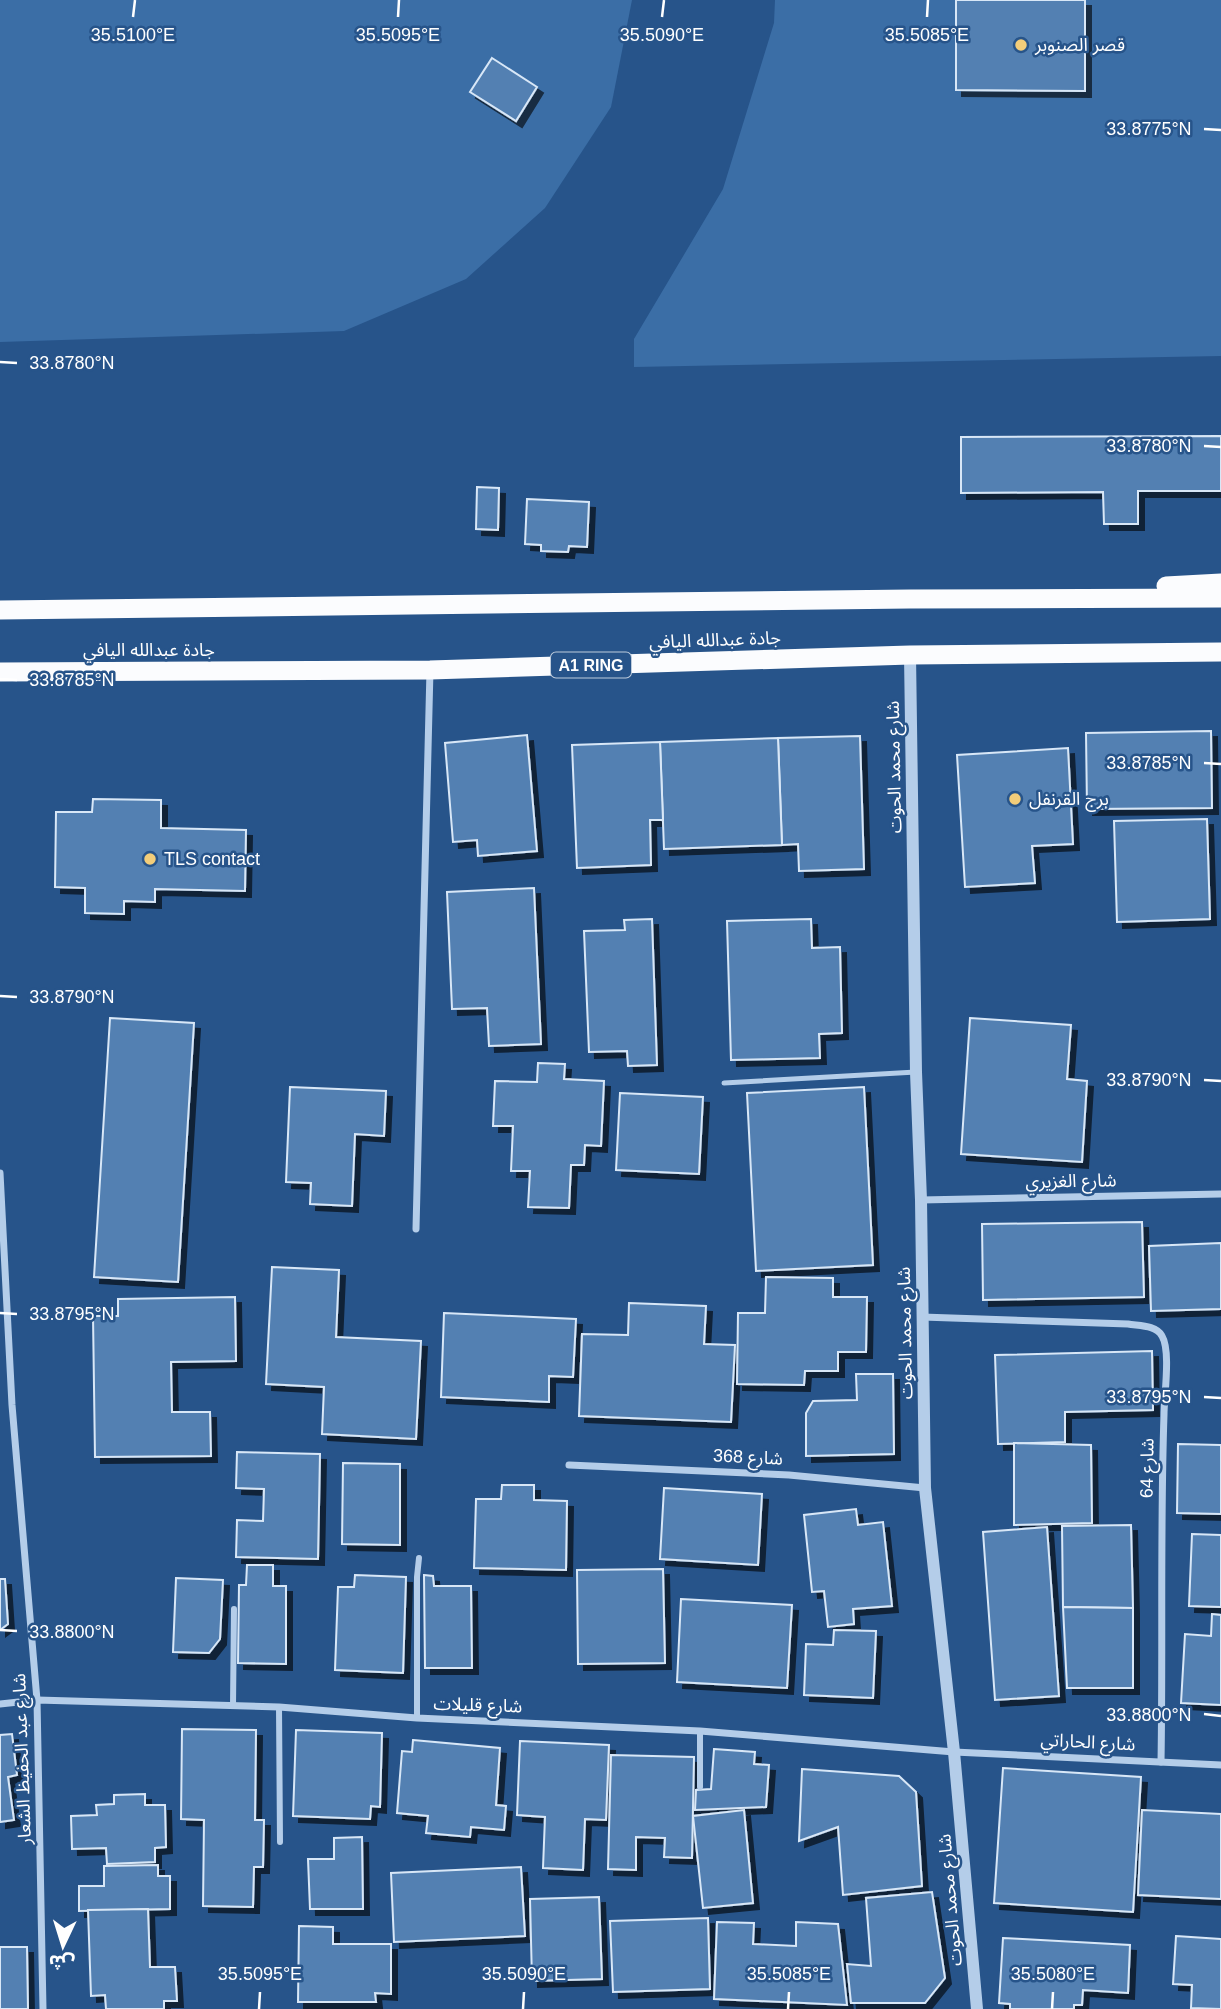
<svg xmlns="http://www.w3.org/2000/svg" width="1221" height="2009" viewBox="0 0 1221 2009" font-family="Arial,'Noto Sans Arabic',sans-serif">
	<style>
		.green { fill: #3b6ea6 }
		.building { fill: #5380b2; stroke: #d8e7f7; stroke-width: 2; filter: url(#shadow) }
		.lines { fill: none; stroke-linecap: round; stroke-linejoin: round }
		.service { stroke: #b4cde9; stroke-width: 5 }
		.pedestrian { stroke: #b4cde9; stroke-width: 6 }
		.minor { stroke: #b4cde9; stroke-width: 7 }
		.tertiary { stroke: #b4cde9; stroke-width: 12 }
		.trunk { stroke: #fbfcfe; stroke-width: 19 }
		.ticks { fill: none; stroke: #fff; stroke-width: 2.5 }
		.poi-dot { fill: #f2cd7a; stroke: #27548a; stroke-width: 2.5 }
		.labels { text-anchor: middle; stroke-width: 5; stroke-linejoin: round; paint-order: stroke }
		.shield { fill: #27548a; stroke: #beccdc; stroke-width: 2 }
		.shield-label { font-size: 16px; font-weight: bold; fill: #fff }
		.poi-label { font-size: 18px; fill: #fff; stroke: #27548a; text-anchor: start }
		.street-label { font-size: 18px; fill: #fff; stroke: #27548a }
		.ticks-label { font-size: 18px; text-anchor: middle; fill: #fff; stroke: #27548a; stroke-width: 5; stroke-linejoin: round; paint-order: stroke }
	</style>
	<defs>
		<filter id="shadow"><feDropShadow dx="6" dy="6" stdDeviation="0" flood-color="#0009"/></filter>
	</defs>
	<rect width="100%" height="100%" fill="#27548a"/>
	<g class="green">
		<polygon points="0,0 632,0 611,107 545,208 466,279 344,331 0,342"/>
		<polygon points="775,0 1221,0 1221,356 634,367 634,339 723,189 774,23"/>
	</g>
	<g class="building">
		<polygon points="956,0 1085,0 1085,91 956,90"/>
		<polygon points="492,58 537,87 516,121 470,92"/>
		<polygon points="1221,436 1221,491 1138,491 1138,524 1104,524 1103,492 961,493 961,437"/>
		<polygon points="477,487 499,488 498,530 476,529"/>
		<polygon points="527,499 589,502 587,547 569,546 568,552 541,551 541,545 525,544"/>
		<polygon points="1211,731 1212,808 1087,809 1086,733"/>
		<polygon points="527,735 537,851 478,856 477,840 453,842 445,743"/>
		<polygon points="860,736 864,869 799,871 798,844 782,845 778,738"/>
		<polygon points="778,738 782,845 664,849 660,742"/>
		<polygon points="660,742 663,820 650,820 651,865 577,868 572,745"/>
		<polygon points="1068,748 1073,844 1032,846 1035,883 965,887 957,755"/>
		<polygon points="93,799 161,800 161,828 246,830 245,891 155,889 155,902 124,901 124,914 85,913 85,888 55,887 56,812 92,812"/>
		<polygon points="1207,819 1210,919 1117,922 1114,821"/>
		<polygon points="534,888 541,1044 489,1046 487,1008 452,1009 447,892"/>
		<polygon points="652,919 657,1065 628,1066 627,1051 589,1052 584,931 625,930 624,920"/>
		<polygon points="811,919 812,948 840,947 842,1033 819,1034 820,1058 731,1060 727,921"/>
		<polygon points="110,1018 194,1023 178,1282 94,1277"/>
		<polygon points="970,1018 1071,1025 1067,1079 1087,1081 1082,1162 961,1154"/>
		<polygon points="538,1063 565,1064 564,1079 604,1081 601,1146 585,1145 584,1165 571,1165 569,1208 528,1207 530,1171 511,1171 513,1126 493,1126 495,1081 537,1082"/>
		<polygon points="290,1087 386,1091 384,1136 355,1134 352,1206 310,1204 311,1183 286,1182"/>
		<polygon points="864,1087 873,1265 756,1271 747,1093"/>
		<polygon points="620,1093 703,1097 699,1174 616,1170"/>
		<polygon points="1142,1222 1144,1297 983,1300 982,1224"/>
		<polygon points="1221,1243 1221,1309 1151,1311 1149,1246"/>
		<polygon points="272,1267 339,1270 336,1337 421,1341 416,1439 322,1434 324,1387 266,1384"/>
		<polygon points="766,1277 833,1278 833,1297 867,1297 866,1352 838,1352 838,1371 805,1371 804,1385 737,1384 738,1313 765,1313"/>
		<polygon points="235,1297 236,1361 171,1362 172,1412 210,1412 211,1456 95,1457 93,1316 118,1316 118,1299"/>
		<polygon points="629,1303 706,1306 704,1344 735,1345 731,1422 579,1416 582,1334 628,1335"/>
		<polygon points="444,1313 576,1319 573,1377 549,1376 549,1402 441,1397"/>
		<polygon points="1152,1351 1153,1410 1065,1412 1065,1442 998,1444 995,1355"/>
		<polygon points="856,1374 893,1374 894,1454 806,1456 806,1413 813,1401 857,1400"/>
		<polygon points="1014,1443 1091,1445 1092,1523 1014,1525"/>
		<polygon points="1178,1444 1221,1445 1221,1514 1177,1513"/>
		<polygon points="237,1452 320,1454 318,1559 236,1557 237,1520 263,1521 264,1489 236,1488"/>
		<polygon points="343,1463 400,1464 400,1545 342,1544"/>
		<polygon points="502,1485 534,1485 534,1500 567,1501 566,1570 474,1568 476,1499 501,1499"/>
		<polygon points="664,1488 762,1494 758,1565 660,1559"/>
		<polygon points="856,1509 858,1525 883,1522 892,1606 853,1609 854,1624 828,1627 824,1591 812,1592 804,1515"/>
		<polygon points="1131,1525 1133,1608 1063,1607 1062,1526"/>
		<polygon points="1047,1527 1059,1696 995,1700 983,1532"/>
		<polygon points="1192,1534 1221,1535 1221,1607 1189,1606"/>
		<polygon points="247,1565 273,1565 273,1586 286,1586 286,1664 238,1663 239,1585 246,1585"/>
		<polygon points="663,1569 665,1663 578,1664 577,1570"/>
		<polygon points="355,1575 406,1577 403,1673 335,1670 338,1587 354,1587"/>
		<polygon points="424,1575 433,1576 434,1586 471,1586 472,1668 425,1668"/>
		<polygon points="176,1578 223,1580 220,1639 209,1653 173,1652"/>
		<polygon points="0,1579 5,1579 8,1624 0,1630"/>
		<polygon points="681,1599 792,1605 787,1688 677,1682"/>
		<polygon points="1063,1607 1133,1608 1133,1688 1067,1688"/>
		<polygon points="1212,1614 1221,1615 1221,1705 1181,1703 1185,1634 1211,1636"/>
		<polygon points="834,1630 876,1631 873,1698 804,1695 806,1644 833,1645"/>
		<polygon points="182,1729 256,1730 255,1820 264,1820 263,1867 254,1867 253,1907 203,1906 204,1820 181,1819"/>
		<polygon points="296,1730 382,1733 380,1807 371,1806 370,1819 293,1816"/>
		<polygon points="12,1734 17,1775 8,1777 14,1820 0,1822 0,1735"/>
		<polygon points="413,1740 500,1748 496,1805 506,1806 504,1830 471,1827 470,1837 426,1833 428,1816 397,1813 402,1751 412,1752"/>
		<polygon points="520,1741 609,1745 606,1820 585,1819 583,1870 543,1868 545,1817 517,1815"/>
		<polygon points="714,1749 755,1752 754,1764 769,1765 766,1807 695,1810 696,1790 711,1789"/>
		<polygon points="611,1755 694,1757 692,1858 664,1857 665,1838 636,1837 636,1870 608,1869"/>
		<polygon points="1003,1768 1141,1777 1133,1912 994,1903"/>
		<polygon points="802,1769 899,1776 916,1792 922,1886 843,1895 838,1827 799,1841"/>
		<polygon points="145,1794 145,1805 165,1805 166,1847 155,1848 155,1862 107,1864 106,1848 72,1849 71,1816 97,1815 96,1805 114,1804 114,1795"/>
		<polygon points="744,1810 753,1903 703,1908 693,1816"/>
		<polygon points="1142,1810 1221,1814 1221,1899 1138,1895"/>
		<polygon points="362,1837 363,1909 310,1909 308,1859 334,1859 334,1838"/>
		<polygon points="158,1865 158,1876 170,1876 170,1909 79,1911 79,1886 104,1886 104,1866"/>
		<polygon points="521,1867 525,1936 394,1942 391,1873"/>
		<polygon points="932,1892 945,1978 925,2003 851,2003 847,1964 871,1966 866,1898"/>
		<polygon points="599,1897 602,1979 532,1981 530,1899"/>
		<polygon points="148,1909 150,1967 175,1967 177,2001 164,2001 164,2009 106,2009 105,1995 91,1996 88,1910"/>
		<polygon points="708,1918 710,1989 613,1992 610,1921"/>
		<polygon points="717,1922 754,1923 753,1944 796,1946 796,1922 838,1924 847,2005 714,1999"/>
		<polygon points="299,1926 333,1927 333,1944 391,1944 391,1994 375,1993 376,2002 298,2002"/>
		<polygon points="1176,1936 1221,1939 1221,2009 1191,2008 1192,1985 1173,1984"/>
		<polygon points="1003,1938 1130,1945 1128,1993 1083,1990 1082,2005 1074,2005 1074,2009 1010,2009 1010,2004 999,2003"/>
		<polygon points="0,1947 27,1947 28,2009 0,2009"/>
	</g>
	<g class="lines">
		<polyline class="service" points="724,1083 916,1072"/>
		<g class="pedestrian">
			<polyline points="233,1706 234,1609"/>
			<polyline points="279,1707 280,1842"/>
			<polyline points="417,1718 417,1577 419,1558"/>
			<polyline points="700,1787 700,1731"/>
		</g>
		<g class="minor">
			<polyline points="0,1173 12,1405 37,1700 43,2009"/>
			<polyline points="921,1200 1221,1194"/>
			<polyline points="416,1229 430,670"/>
			<path d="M922 1317 1128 1324C1139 1326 1156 1325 1162 1336 1171 1351 1164 1396 1164 1415 1160 1530 1163 1646 1161 1762"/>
			<polyline points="569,1465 789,1475 925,1488"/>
			<polyline points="0,1704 37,1700 279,1707 417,1718 700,1731 954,1752 1221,1765"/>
		</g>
		<polyline class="tertiary" points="910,655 916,1072 921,1200 925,1488 954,1752 977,2009"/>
		<g class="trunk">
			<polyline points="1166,586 1221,583"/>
			<polyline points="0,610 910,599 1221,598"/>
			<polyline points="0,672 430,670 910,655 1221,652"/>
		</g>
	</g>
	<path class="ticks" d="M133 17 135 0M398 17 399 0M662 17 664 0M927 17 928 0M1204 129 1221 130M0 362 17 363M1204 446 1221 447M0 679 17 680M1204 763 1221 764M0 996 17 997M1204 1080 1221 1081M0 1313 17 1314M1204 1397 1221 1398M0 1630 17 1631M1204 1714 1221 1716M259 2009 260 1992M523 2009 524 1992M788 2009 789 1992M1052 2009 1053 1992"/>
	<g class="poi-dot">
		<circle cx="1021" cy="45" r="7"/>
		<circle cx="1015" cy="799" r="7"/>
		<circle cx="150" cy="859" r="7"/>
	</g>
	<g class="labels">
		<rect class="shield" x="551" y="652.5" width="80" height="25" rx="5"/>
		<g class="shield-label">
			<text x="591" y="671">A1 RING</text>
		</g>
		<g class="poi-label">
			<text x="1035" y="51">قصر الصنوبر</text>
			<text x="1029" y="805">برج القرنفل</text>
			<text x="164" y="865">TLS contact</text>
		</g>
		<g class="street-label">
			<text transform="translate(715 640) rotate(-2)" y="6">جادة عبدالله اليافي</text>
			<text x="149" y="656">جادة عبدالله اليافي</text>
			<text transform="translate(894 767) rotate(-91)" y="6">شارع محمد الحوت</text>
			<text transform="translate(1071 1181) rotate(-1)" y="6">شارع الغزيري</text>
			<text transform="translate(905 1333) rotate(-91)" y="6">شارع محمد الحوت</text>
			<text transform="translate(748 1457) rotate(3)" y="6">شارع 368</text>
			<text transform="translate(1147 1468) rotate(-89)" y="6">شارع 64</text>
			<text transform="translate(478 1705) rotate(2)" y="6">شارع قليلات</text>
			<text transform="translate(1088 1742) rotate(3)" y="6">شارع الحاراتي</text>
			<text transform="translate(22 1759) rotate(-92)" y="6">شارع عبد الحفيظ الشعار</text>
			<text transform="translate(950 1900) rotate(-95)" y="6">شارع محمد الحوت</text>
		</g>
	</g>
	<g class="ticks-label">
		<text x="133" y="41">35.5100°E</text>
		<text x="398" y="41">35.5095°E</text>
		<text x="662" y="41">35.5090°E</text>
		<text x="927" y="41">35.5085°E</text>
		<text x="1149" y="135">33.8775°N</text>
		<text x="72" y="369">33.8780°N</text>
		<text x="1149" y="452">33.8780°N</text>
		<text x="72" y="686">33.8785°N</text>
		<text x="1149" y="769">33.8785°N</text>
		<text x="72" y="1003">33.8790°N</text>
		<text x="1149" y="1086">33.8790°N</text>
		<text x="72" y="1320">33.8795°N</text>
		<text x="1149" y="1403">33.8795°N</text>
		<text x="72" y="1638">33.8800°N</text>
		<text x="1149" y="1721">33.8800°N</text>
		<text x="260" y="1980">35.5095°E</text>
		<text x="524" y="1980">35.5090°E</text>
		<text x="789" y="1980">35.5085°E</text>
		<text x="1053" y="1980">35.5080°E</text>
	</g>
	<g transform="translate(63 1946) rotate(184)" stroke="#27548a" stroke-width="5" paint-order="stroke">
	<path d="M0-5L12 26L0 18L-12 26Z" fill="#ffffff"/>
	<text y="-10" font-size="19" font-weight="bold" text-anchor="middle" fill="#ffffff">ش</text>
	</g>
</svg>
